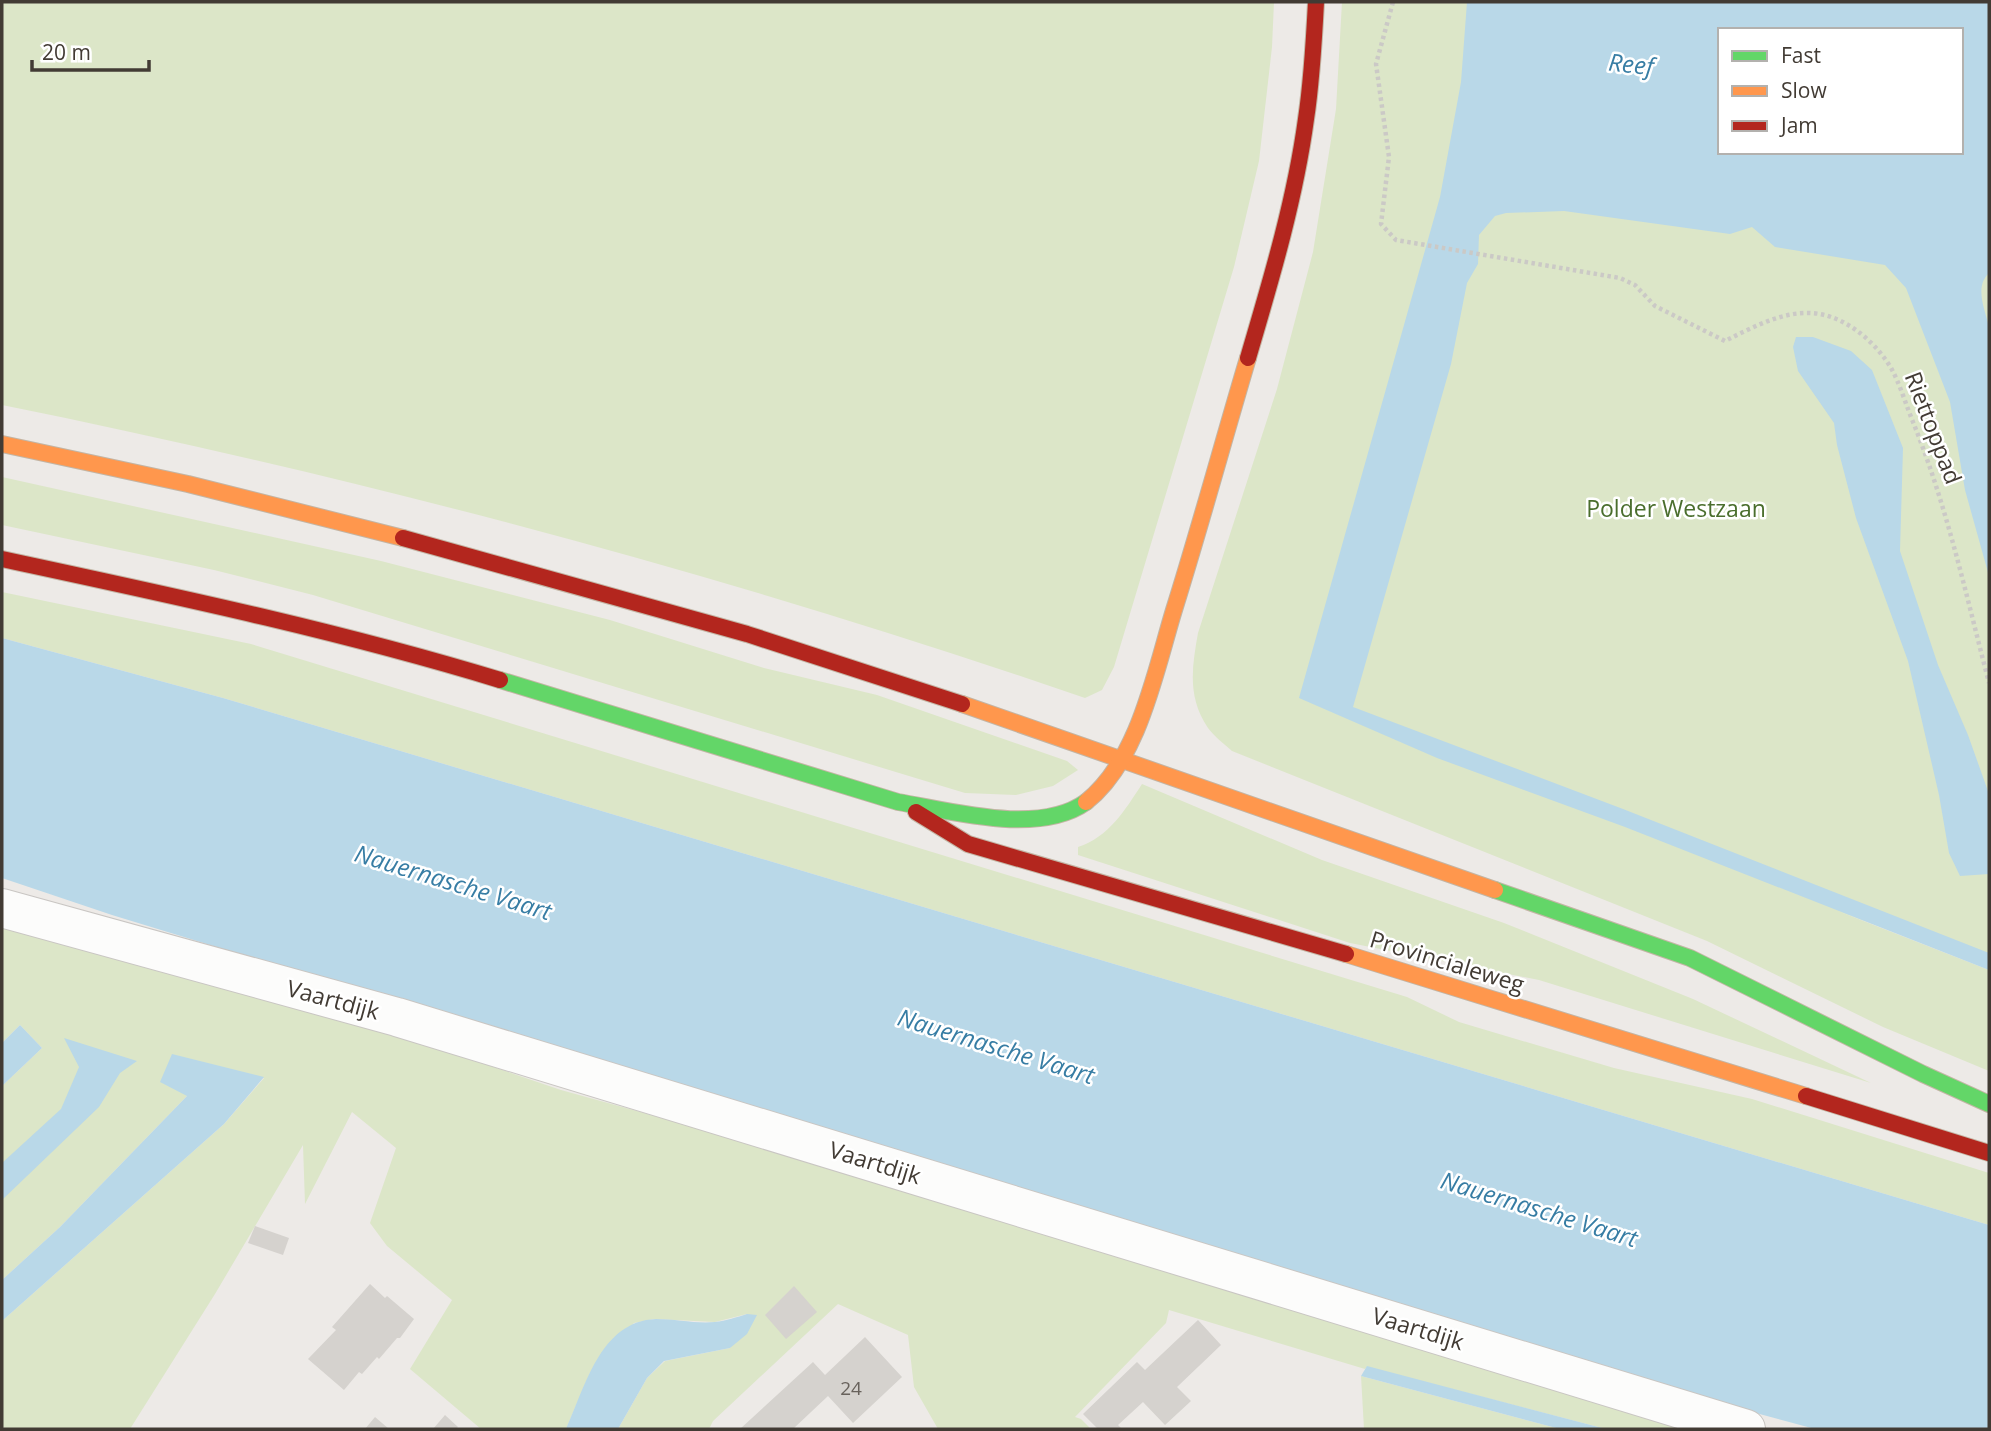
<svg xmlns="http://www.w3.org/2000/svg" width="1991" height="1431" viewBox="0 0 1991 1431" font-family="'Open Sans',sans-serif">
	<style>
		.green { fill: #dce6c8; fill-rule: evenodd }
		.water { fill: #b9d8e8; fill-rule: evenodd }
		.building { fill: #d5d2ce }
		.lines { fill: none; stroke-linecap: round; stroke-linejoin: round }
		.street-casing { stroke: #c9c6c3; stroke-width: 40 }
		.fast-casing { stroke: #c3b5a4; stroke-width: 18 }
		.slow-casing { stroke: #c3b5a4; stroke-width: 18 }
		.jam-casing { stroke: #c3b5a4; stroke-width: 18 }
		.path { stroke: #cbc9c6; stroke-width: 4.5; stroke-dasharray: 3.5 3.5; stroke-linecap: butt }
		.street { stroke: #fcfcfb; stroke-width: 38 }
		.fast { stroke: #63d668; stroke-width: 16 }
		.slow { stroke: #ff974d; stroke-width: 16 }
		.jam { stroke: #b3261e; stroke-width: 16 }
		.labels { text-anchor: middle; stroke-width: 5; stroke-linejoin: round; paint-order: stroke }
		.number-label { font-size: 19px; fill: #68625c }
		.street-label { font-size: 23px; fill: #423b34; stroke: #fff }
		.park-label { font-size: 23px; fill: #4a6e2d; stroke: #fff }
		.water-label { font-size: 24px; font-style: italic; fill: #377da4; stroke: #fff }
	</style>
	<rect width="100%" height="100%" fill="#edeae7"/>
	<g class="green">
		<path d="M2 2H1274L1272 47 1259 161 1234 267 1114 667 1102 690 1085 698C731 576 368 479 2 405Z"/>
		<path d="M1342 2H1989V967L1838 911 1989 970V1071L1883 1027 1707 941 1232 751C1224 744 1214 736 1208 728 1187 697 1192 667 1198 633L1277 389 1313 252 1336 109ZM1720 30H1961V152H1720Z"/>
		<polygon points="2,477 381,561 610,620 764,668 877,695 1067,761 1078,770 1053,786 1016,795 965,793 313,595 214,570 2,525"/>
		<polygon points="2,592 251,644 1407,997 1459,1022 1614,1068 1752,1099 1989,1173 1989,1225 223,698 2,638"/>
		<path d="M1142 784 1322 860 1504 923 1693 999 1871 1083 1539 980 1350 943 1078 855V847C1109 837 1125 810 1142 784Z"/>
		<polygon points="2,922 432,1046 561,1090 821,1162 1692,1429 1606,1429 1367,1367 1365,1369 1169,1310 1166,1323 1075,1417 1081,1419 1091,1429 938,1429 914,1387 908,1335 838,1304 713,1421 709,1429 618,1429 647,1378 665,1361 730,1348 747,1314 715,1322 654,1319 634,1323 590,1373 566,1429 481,1429 410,1369 452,1300 387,1246 370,1223 396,1148 352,1112 305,1204 303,1145 215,1294 130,1429 5,1429 2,1425 2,1321 224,1124 264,1078 172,1055 187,1096 60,1227 2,1280 2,1086 42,1048 20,1025 2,1043"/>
		<polygon points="1361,1376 1560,1429 1364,1429"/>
	</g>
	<g class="water">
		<path d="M1467 2H1989V273C1974 287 1985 309 1989 327V576L1965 490 1950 402 1906 288 1885 265 1775 247 1752 227 1730 234 1564 211 1506 213 1495 216 1479 235 1478 264 1467 283 1451 364 1353 707 1623 809 1989 953V970L1625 827 1437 758 1299 698 1440 197 1461 82ZM1720 30H1961V152H1720Z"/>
		<polygon points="1796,337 1813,337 1851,351 1872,370 1903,448 1900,551 1938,665 1968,735 1989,794 1989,874 1960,876 1949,853 1939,795 1908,661 1856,518 1837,445 1834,423 1798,371 1793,347"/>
		<polygon points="2,638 223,698 1989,1225 1989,1429 1815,1429 1633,1380 112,915 2,878"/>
		<polygon points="20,1025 42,1048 2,1086 2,1043"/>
		<polygon points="64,1038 137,1061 120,1073 99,1107 2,1200 2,1163 61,1109 79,1067"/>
		<polygon points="172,1054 264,1077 224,1124 2,1321 2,1280 60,1227 187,1096 160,1082"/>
		<path d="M747 1314 757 1315 747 1334 730 1348 664 1361 647 1378 618 1429H566C585 1388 600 1321 656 1319 676 1319 696 1324 715 1322 726 1321 737 1317 747 1314Z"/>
		<polygon points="1367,1366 1606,1429 1560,1429 1361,1376"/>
	</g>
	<g class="building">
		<polygon points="255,1226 289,1238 283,1255 248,1243"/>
		<polygon points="370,1284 385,1298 387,1296 414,1319 400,1338 397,1338 379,1359 377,1357 362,1374 359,1372 344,1390 308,1359 336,1330 332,1327"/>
		<polygon points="794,1286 817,1312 786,1339 765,1315"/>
		<polygon points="1198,1320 1221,1345 1177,1387 1191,1401 1165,1425 1143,1402 1118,1425 1122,1429 1098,1429 1083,1414 1137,1362 1145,1370"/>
		<polygon points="865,1337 902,1377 853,1423 828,1396 793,1429 740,1429 813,1362 825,1375"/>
		<polygon points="445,1415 458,1427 456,1429 433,1429"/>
		<polygon points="375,1417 389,1429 365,1429"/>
	</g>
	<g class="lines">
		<g class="street-casing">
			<polyline id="street" points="2,908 397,1017 1746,1429"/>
		</g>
		<g class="fast-casing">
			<g id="fast">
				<path d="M500 680 898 802C951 811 1039 836 1086 802"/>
				<polyline points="1495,890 1690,958 1923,1074 1989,1104"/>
			</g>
		</g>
		<g class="slow-casing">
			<g id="slow">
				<polyline points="2,444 188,484 403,538"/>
				<polyline points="962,704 1495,890"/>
				<path d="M1086 802C1139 760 1155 672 1174 610 1200 527 1223 442 1248 358"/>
				<polyline points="1346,954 1806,1096"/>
			</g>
		</g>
		<g class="jam-casing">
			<g id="jam">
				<path d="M1248 358C1271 280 1295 200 1306 119 1312 80 1314 41 1316 2"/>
				<polyline points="403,538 747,634 962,704"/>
				<path d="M2 559C169 595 336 630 500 680"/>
				<polyline points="916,812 968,844 1346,954"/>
				<polyline points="1806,1096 1989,1153"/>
			</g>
		</g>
		<path class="path" d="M1393 2 1376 64 1389 157 1381 224 1396 240 1620 278 1635 285 1655 306 1725 341C1757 325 1795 304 1831 317 1855 325 1878 346 1891 368 1900 384 1906 405 1913 422 1947 506 1966 595 1989 683"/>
		<use href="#street" class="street"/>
		<use href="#fast" class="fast"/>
		<use href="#slow" class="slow"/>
		<use href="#jam" class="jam"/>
	</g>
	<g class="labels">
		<g class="number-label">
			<text x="851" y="1395">24</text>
		</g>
		<g class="street-label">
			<text transform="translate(1933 428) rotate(69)" y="8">Riettoppad</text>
			<text transform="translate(1447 962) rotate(17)" y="8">Provincialeweg</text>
			<text transform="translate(333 1000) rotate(15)" y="8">Vaartdijk</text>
			<text transform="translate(875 1163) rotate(17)" y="8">Vaartdijk</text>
			<text transform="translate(1418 1329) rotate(17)" y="8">Vaartdijk</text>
		</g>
		<g class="park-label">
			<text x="1676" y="517">Polder Westzaan</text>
		</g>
		<g class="water-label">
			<text transform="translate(1631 65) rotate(6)" y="8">Reef</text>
			<text transform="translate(453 883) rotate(17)" y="8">Nauernasche Vaart</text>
			<text transform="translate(996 1047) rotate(17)" y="8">Nauernasche Vaart</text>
			<text transform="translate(1539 1210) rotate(17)" y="8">Nauernasche Vaart</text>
		</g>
	</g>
	<rect width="1991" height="1431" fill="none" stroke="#423b34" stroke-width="7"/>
	<rect x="1718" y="28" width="245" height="126" fill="#ffffff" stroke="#b3b1ae" stroke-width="2"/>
	<rect x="1732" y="51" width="35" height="10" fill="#63d668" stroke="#b3b1ae" stroke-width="2"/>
	<text x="1781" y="63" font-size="21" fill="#423b34">Fast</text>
	<rect x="1732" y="86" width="35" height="10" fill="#ff974d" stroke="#b3b1ae" stroke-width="2"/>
	<text x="1781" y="98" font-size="21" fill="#423b34">Slow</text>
	<rect x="1732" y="121" width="35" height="10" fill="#b3261e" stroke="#b3b1ae" stroke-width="2"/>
	<text x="1781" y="133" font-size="21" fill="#423b34">Jam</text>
	<path d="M32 60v10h117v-10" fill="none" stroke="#423b34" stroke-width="3.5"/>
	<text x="42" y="60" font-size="21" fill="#423b34" stroke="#ffffff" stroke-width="5" paint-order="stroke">20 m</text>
</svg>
